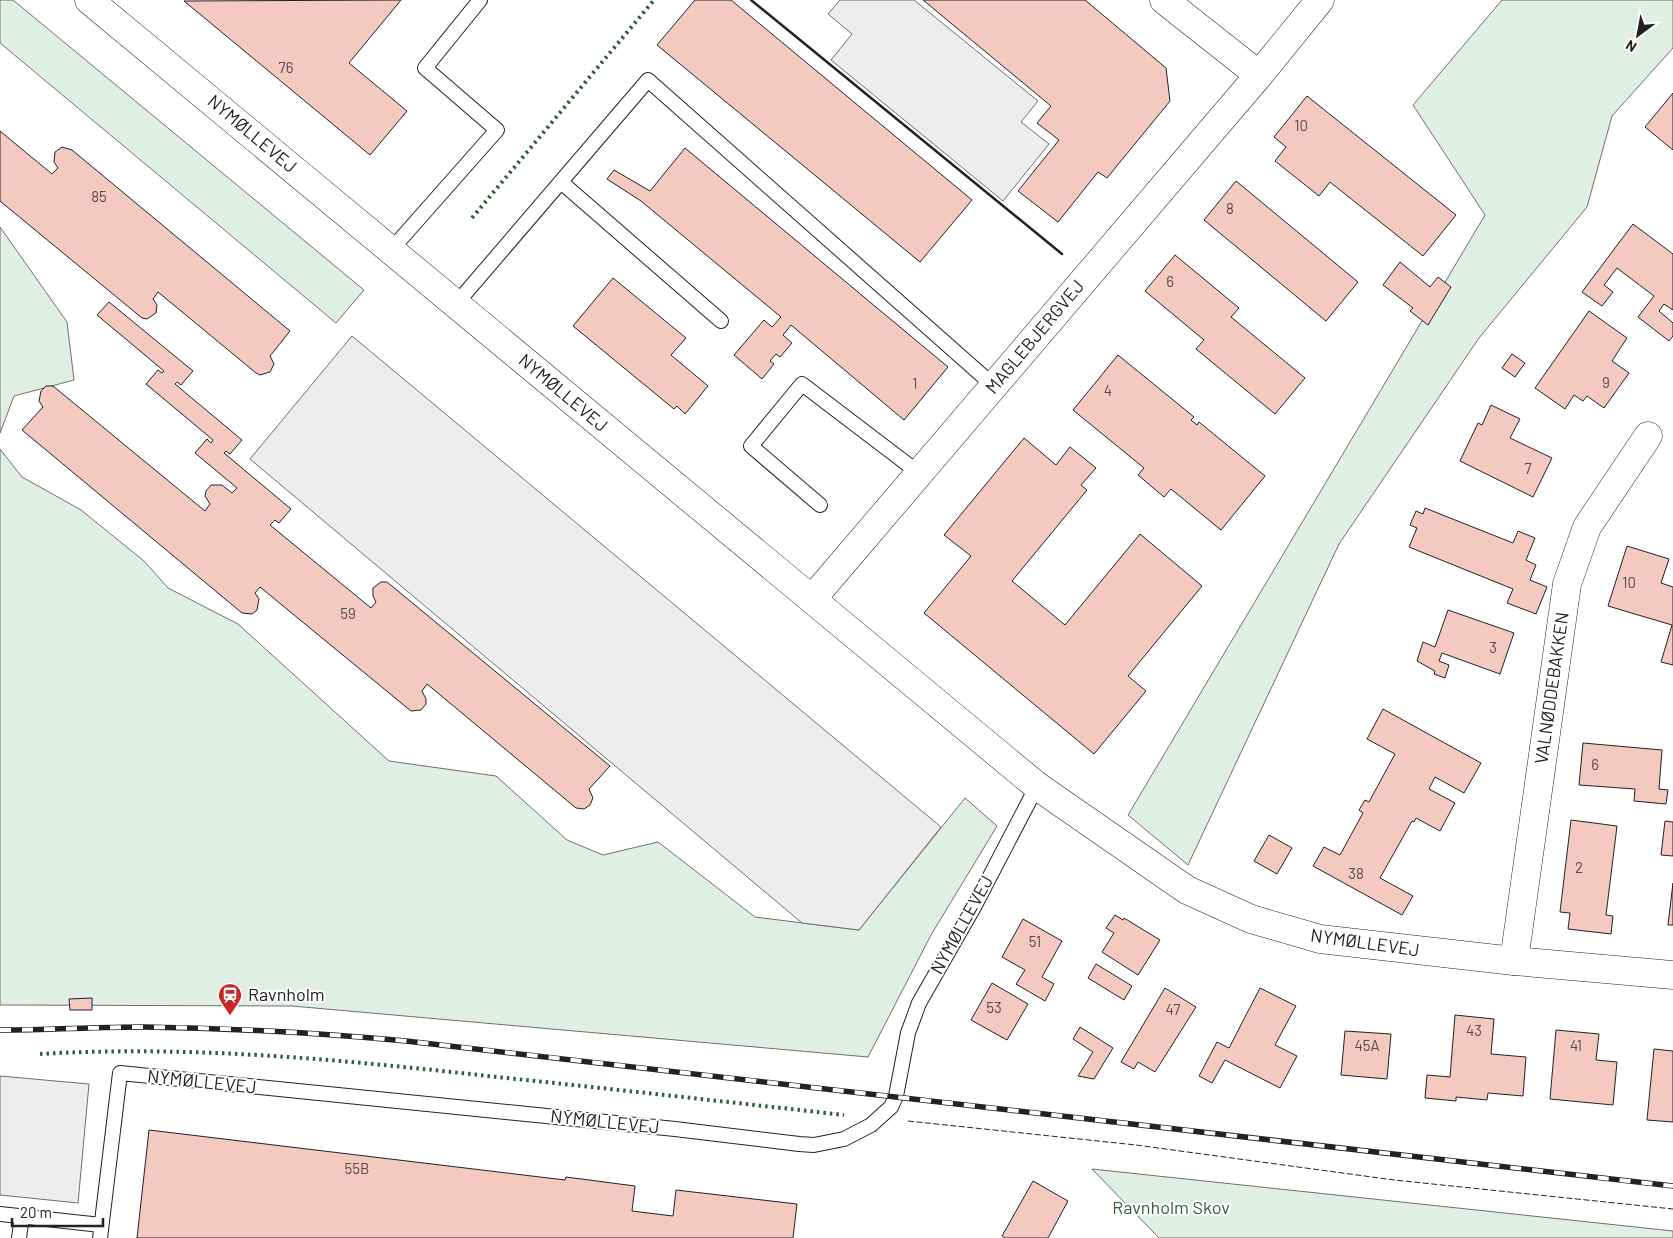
<svg xmlns="http://www.w3.org/2000/svg" width="1673" height="1238" viewBox="0 0 1673 1238" font-family="Barlow,sans-serif">
	<style>
		.green { fill: #e0efe3; stroke: #6f6f6f }
		.parking { fill: #ededed; stroke: #6f6f6f }
		.building { fill: #f3c9c0; stroke: #222 }
		.lines { fill: none; stroke-linecap: round; stroke-linejoin: round }
		.lane-casing { stroke: #222; stroke-width: 16 }
		.street-casing { stroke: #222; stroke-width: 29 }
		.secondary-casing { stroke: #222; stroke-width: 29 }
		.lane { stroke: #fff; stroke-width: 14 }
		.street { stroke: #fff; stroke-width: 28 }
		.secondary { stroke: #fff; stroke-width: 28 }
		.rail-casing { stroke: #222; stroke-width: 5.5 }
		.rail { stroke: #fff; stroke-width: 4; stroke-dasharray: 11; stroke-linecap: butt }
		.hedge { stroke: #2f5e38; stroke-width: 4; stroke-dasharray: 2.5 4; stroke-linecap: butt }
		.fence { stroke: #222; stroke-width: 1; stroke-dasharray: 6 2.5; stroke-linecap: butt }
		.wall { stroke: #222; stroke-width: 2.5 }
		.labels { text-anchor: middle; stroke-width: 4; stroke-linejoin: round; paint-order: stroke }
		.number-label { font-size: 15px; fill: #564c4a }
		.street-label { font-size: 18px; fill: #222; stroke: #fff }
		.poi-label { font-size: 18px; fill: #222; stroke: #fff; text-anchor: start }
		.park-label { font-size: 18px; fill: #2f5e38; stroke: #fff }
	</style>
	<rect width="100%" height="100%" fill="#fff"/>
	<g class="green">
		<polygon points="0,0 13,0 364,290 336,323 0,43"/>
		<polygon points="1502,0 1673,0 1673,48 1612,116 1587,207 1479,338 1339,544 1188,865 1128,815 1485,215 1413,105"/>
		<polygon points="0,227 67,322 74,380 14,396 0,433"/>
		<polygon points="0,449 22,477 81,510 144,561 168,588 238,624 389,761 496,776 567,840 603,855 658,842 755,917 859,930 965,798 997,826 931,935 868,1057 292,1006 0,1005"/>
		<polygon points="1092,1169 1673,1231 1673,1238 1159,1238"/>
	</g>
	<g class="parking">
		<polygon points="840,0 914,0 1038,101 1021,122 1049,144 1003,201 831,60 852,34 828,14"/>
		<polygon points="352,336 941,827 859,930 802,923 250,459"/>
		<polygon points="0,1076 89,1084 78,1203 0,1195"/>
	</g>
	<g class="building">
		<polygon points="401,0 349,63 407,111 370,155 184,1"/>
		<polygon points="695,0 731,0 972,200 920,262 657,45"/>
		<polygon points="923,0 1085,0 1166,68 1170,101 1107,178 1098,172 1058,222 1018,191 1059,140 1037,123 1051,106"/>
		<polygon points="1673,93 1673,150 1645,127"/>
		<polygon points="1307,96 1456,215 1423,256 1330,182 1319,196 1275,161 1286,147 1274,137"/>
		<polygon points="0,131 52,174 58,168 54,162 55,152 62,147 72,150 290,331 270,356 274,364 270,372 260,375 256,373 158,292 153,299 157,305 156,313 147,319 142,318 0,201"/>
		<polygon points="685,148 948,367 904,420 791,325 783,335 792,343 780,357 776,354 770,361 774,364 762,379 734,355 764,320 772,327 781,317 641,201 607,179 614,170 650,191"/>
		<polygon points="1236,181 1358,282 1326,321 1204,220"/>
		<polygon points="1633,224 1673,254 1673,310 1664,304 1659,311 1673,323 1673,336 1669,341 1638,317 1654,296 1617,268 1604,285 1613,292 1602,306 1582,292"/>
		<polygon points="1175,255 1239,308 1231,317 1305,378 1275,414 1196,349 1204,340 1145,291"/>
		<polygon points="1400,262 1430,287 1438,277 1451,287 1428,325 1410,311 1413,308 1383,285"/>
		<polygon points="613,278 686,338 671,355 708,386 685,414 677,406 674,409 573,326"/>
		<polygon points="109,302 193,371 181,385 177,382 175,384 242,440 230,454 226,451 224,453 291,509 279,523 275,520 270,525 371,608 376,602 373,596 373,588 381,582 387,582 610,766 589,789 593,798 590,805 584,809 576,808 427,684 422,691 426,699 426,704 421,710 411,711 260,587 255,593 259,599 257,610 252,614 242,613 22,430 43,407 39,401 41,391 46,386 53,386 205,511 210,504 205,496 206,491 211,485 222,485 232,493 237,488 195,453 207,439 211,443 213,440 146,384 158,370 162,373 164,371 97,315"/>
		<polygon points="1589,311 1627,338 1612,361 1629,373 1604,408 1587,396 1583,401 1574,395 1565,409 1535,388"/>
		<polygon points="1512,354 1525,363 1515,377 1502,368"/>
		<polygon points="1118,355 1194,417 1191,420 1197,425 1199,422 1265,476 1221,530 1171,489 1164,497 1138,475 1144,468 1073,410"/>
		<polygon points="1491,405 1520,419 1510,438 1552,458 1533,497 1460,461 1478,423 1482,425"/>
		<polygon points="1024,438 1056,465 1070,447 1096,468 1081,485 1087,490 1012,581 1065,625 1140,534 1202,586 1128,676 1146,691 1094,754 924,613 971,556 944,535"/>
		<polygon points="1425,508 1513,543 1518,531 1535,538 1526,560 1536,565 1530,580 1547,587 1536,614 1507,603 1513,589 1409,547 1417,528 1410,525 1416,511 1423,514"/>
		<polygon points="1627,546 1669,559 1661,583 1673,587 1673,665 1661,662 1672,625 1608,606"/>
		<polygon points="1448,610 1514,633 1500,674 1442,653 1439,661 1449,665 1445,678 1434,674 1435,671 1417,661 1423,642 1435,647"/>
		<polygon points="1383,709 1481,763 1464,793 1435,777 1429,789 1455,803 1440,831 1416,818 1414,822 1412,821 1380,878 1413,896 1402,915 1313,866 1324,847 1340,855 1363,813 1359,810 1365,800 1369,802 1395,754 1367,739"/>
		<polygon points="1583,743 1662,750 1659,789 1668,790 1666,804 1634,801 1635,789 1579,785"/>
		<polygon points="1571,820 1617,826 1606,915 1613,916 1611,934 1568,929 1570,913 1560,912"/>
		<polygon points="1665,821 1673,822 1673,856 1661,855"/>
		<polygon points="1269,835 1292,848 1277,874 1254,861"/>
		<polygon points="1673,883 1673,925 1668,925"/>
		<polygon points="1115,915 1123,920 1124,918 1160,940 1138,975 1102,952 1114,933 1106,928"/>
		<polygon points="1023,919 1062,941 1042,977 1054,984 1045,1001 1016,984 1025,970 1002,957"/>
		<polygon points="1096,964 1132,986 1124,1000 1088,978"/>
		<polygon points="992,983 1028,1004 1007,1040 971,1020"/>
		<polygon points="1165,988 1196,1007 1155,1072 1138,1062 1134,1069 1121,1062"/>
		<polygon points="1260,988 1296,1006 1275,1045 1297,1056 1280,1088 1225,1060 1212,1083 1199,1076 1217,1042 1229,1048"/>
		<polygon points="92,998 92,1010 70,1010 69,999"/>
		<polygon points="1455,1015 1494,1019 1491,1054 1526,1057 1523,1096 1488,1093 1487,1100 1456,1097 1456,1101 1425,1098 1427,1075 1450,1077"/>
		<polygon points="1080,1027 1113,1048 1094,1079 1078,1076 1093,1052 1073,1039"/>
		<polygon points="1556,1030 1599,1034 1596,1060 1617,1062 1613,1105 1550,1099"/>
		<polygon points="1345,1031 1391,1034 1387,1079 1341,1075"/>
		<polygon points="1654,1049 1673,1051 1673,1122 1647,1120"/>
		<polygon points="149,1130 565,1180 566,1177 635,1186 632,1211 673,1216 676,1190 797,1204 793,1238 137,1238"/>
		<polygon points="1033,1181 1068,1201 1048,1238 1005,1238 1002,1236"/>
	</g>
	<g class="lines">
		<g class="lane-casing">
			<g id="lane">
				<polyline points="561,182 721,321"/>
				<polyline points="391,250 497,130 425,68 480,0"/>
				<polyline points="456,304 648,80 994,386"/>
				<polyline points="820,505 751,446 802,384 919,473"/>
				<polyline points="0,1214 101,1225"/>
				<polyline points="19,1238 22,1216"/>
				<polyline points="100,1238 120,1073 675,1129 799,1144 814,1145 844,1139 871,1125 891,1107 896,1096 908,1033 919,1003 974,907 1037,786"/>
			</g>
		</g>
		<g class="street-casing">
			<g id="street">
				<polyline points="1259,75 1320,0"/>
				<polyline points="812,599 1259,75 1164,0"/>
				<polyline points="1514,961 1567,584 1587,527 1648,436"/>
			</g>
		</g>
		<g class="secondary-casing">
			<polyline id="secondary" points="89,0 1037,786 1187,890 1251,919 1320,939 1514,961 1673,975"/>
		</g>
		<use href="#lane" class="lane"/>
		<use href="#street" class="street"/>
		<use href="#secondary" class="secondary"/>
		<g class="rail-casing">
			<path id="rail" d="M0 1030C48 1030 96 1027 144 1027 232 1028 319 1033 406 1041L1673 1186"/>
		</g>
		<use href="#rail" class="rail"/>
		<g class="hedge">
			<polyline points="472,218 654,0"/>
			<path d="M40 1054C193 1045 346 1060 497 1077 613 1089 728 1102 844 1115"/>
		</g>
		<polyline class="fence" points="908,1121 1136,1145 1394,1180 1673,1209"/>
		<polyline class="wall" points="751,0 1062,254"/>
	</g>
	<defs>
		<g id="station-pin" transform="scale(1.25)"><path d="M0 17L-7.5 6A9.5 9.5 0 1 1 7.5 6Z" fill="#c62828" stroke="#fff"/><path d="M-3-6H3Q5-6 5-4V2Q5 4 3 4L4.5 6H3L1.5 4h-3L-3 6H-4.5L-3 4Q-5 4-5 2V-4Q-5-6-3-6ZM-3.5-4v3h7v-3ZM-3.5 1v1.5H-2V1ZM2 1v1.5H3.5V1Z" fill="#fff"/></g>
	</defs>
	<g fill-rule="evenodd">
		<use href="#station-pin" x="230" y="995"/>
	</g>
	<g class="labels">
		<g class="number-label">
			<text x="286" y="73">76</text>
			<text x="1301" y="131">10</text>
			<text x="99" y="202">85</text>
			<text x="1230" y="214">8</text>
			<text x="1170" y="287">6</text>
			<text x="1606" y="388">9</text>
			<text x="915" y="389">1</text>
			<text x="1108" y="396">4</text>
			<text x="1528" y="474">7</text>
			<text x="1629" y="588">10</text>
			<text x="348" y="619">59</text>
			<text x="1493" y="653">3</text>
			<text x="1595" y="770">6</text>
			<text x="1579" y="873">2</text>
			<text x="1356" y="879">38</text>
			<text x="1035" y="947">51</text>
			<text x="994" y="1013">53</text>
			<text x="1173" y="1015">47</text>
			<text x="1474" y="1036">43</text>
			<text x="1367" y="1051">45A</text>
			<text x="1576" y="1051">41</text>
			<text x="357" y="1174">55B</text>
		</g>
		<g class="street-label">
			<text transform="translate(252 134) rotate(40)" y="6">NYMØLLEVEJ</text>
			<text transform="translate(1035 337) rotate(-50)" y="6">MAGLEBJERGVEJ</text>
			<text transform="translate(563 393) rotate(40)" y="6">NYMØLLEVEJ</text>
			<text transform="translate(1552 688) rotate(-82)" y="6">VALNØDDEBAKKEN</text>
			<text transform="translate(962 925) rotate(-61)" y="6">NYMØLLEVEJ</text>
			<text transform="translate(1365 943) rotate(8)" y="6">NYMØLLEVEJ</text>
			<text transform="translate(202 1082) rotate(6)" y="6">NYMØLLEVEJ</text>
			<text transform="translate(605 1122) rotate(6)" y="6">NYMØLLEVEJ</text>
		</g>
		<g class="poi-label">
			<text x="248" y="1001">Ravnholm</text>
		</g>
		<g class="park-label">
			<text x="1171" y="1214">Ravnholm Skov</text>
		</g>
	</g>
	<g transform="translate(1638 35) rotate(212)" stroke="#ffffff" stroke-width="4" paint-order="stroke">
	<path d="M0-4L9 19L0 12L-9 19Z" fill="#222222"/>
	<text y="-8" font-size="14" font-weight="bold" text-anchor="middle" fill="#222222">N</text>
	</g>
	<path d="M12 1218v8h91v-8" fill="none" stroke="#222222" stroke-width="2.5"/>
	<text x="20" y="1218" font-size="15" fill="#222222" stroke="#ffffff" stroke-width="4" paint-order="stroke">20 m</text>
</svg>
